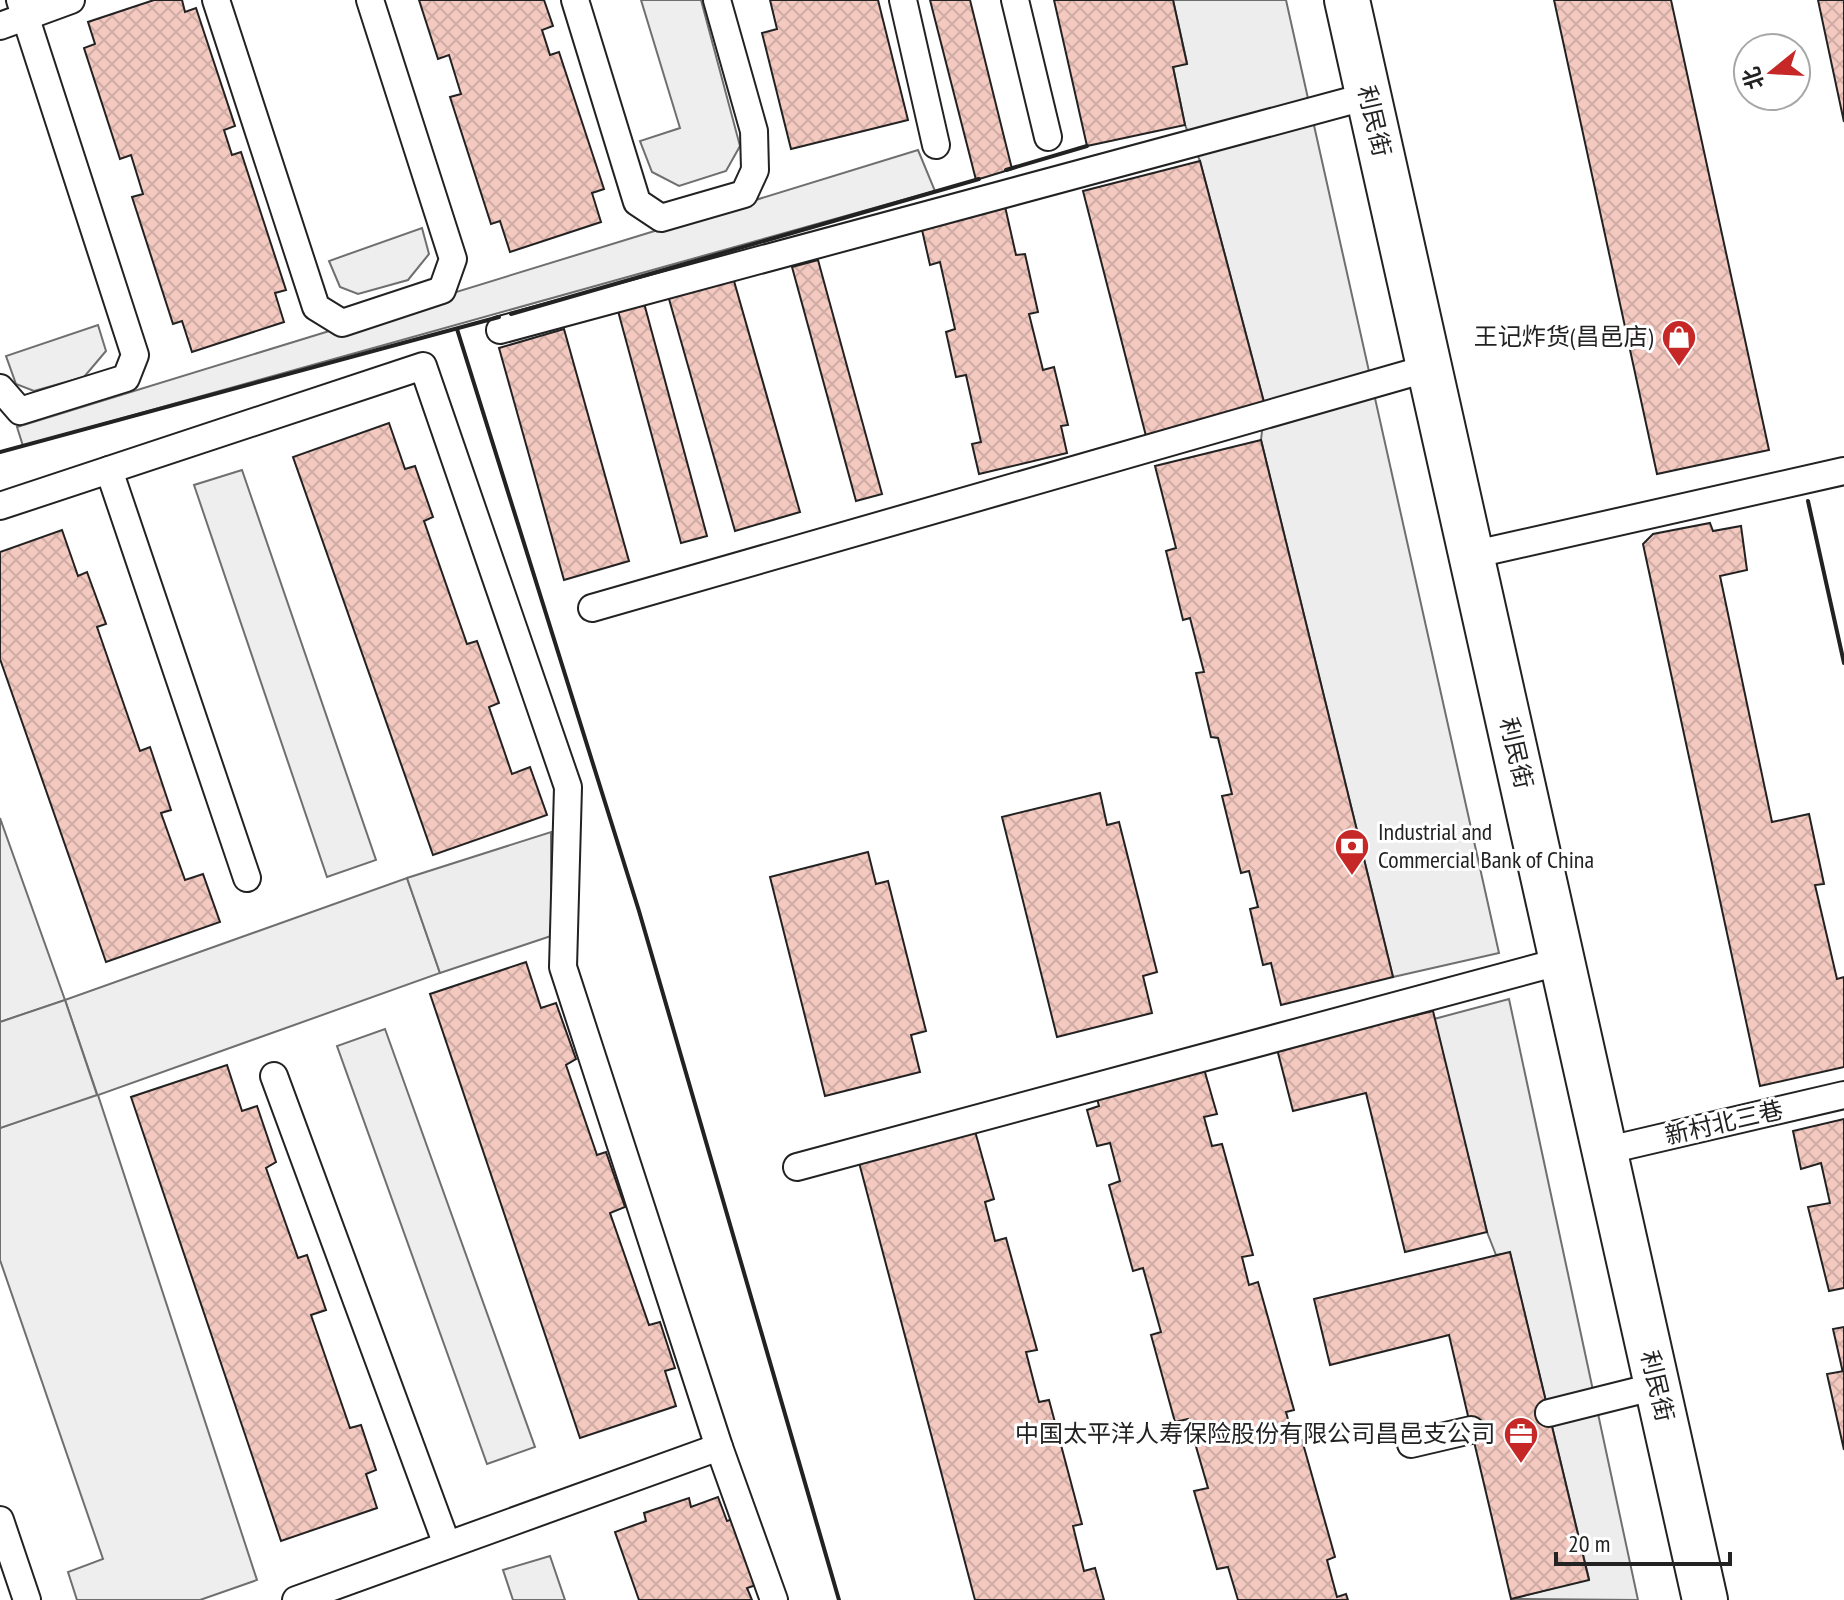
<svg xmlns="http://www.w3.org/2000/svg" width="1844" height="1600" viewBox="0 0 1844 1600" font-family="'PT Sans Narrow','Noto Sans SC',sans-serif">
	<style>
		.green { fill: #eee; stroke: #6f6f6f; stroke-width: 2 }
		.parking { fill: #ededed; stroke: #6f6f6f; stroke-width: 2 }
		.building { fill: url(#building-cross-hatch); stroke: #222; stroke-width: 2 }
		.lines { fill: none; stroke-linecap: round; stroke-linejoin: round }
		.lane-casing { stroke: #222; stroke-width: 30 }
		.secondary-casing { stroke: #222; stroke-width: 48 }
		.lane { stroke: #fff; stroke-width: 26 }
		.secondary { stroke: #fff; stroke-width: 44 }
		.wall { stroke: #222; stroke-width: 4 }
		.labels { text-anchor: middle; stroke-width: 6; stroke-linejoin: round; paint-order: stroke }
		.street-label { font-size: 24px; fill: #222; stroke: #fff }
		.poi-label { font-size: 24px; fill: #222; stroke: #fff; text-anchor: end }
	</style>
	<defs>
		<pattern id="building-cross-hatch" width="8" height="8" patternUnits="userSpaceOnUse" patternTransform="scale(2)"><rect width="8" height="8" fill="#f3c9c0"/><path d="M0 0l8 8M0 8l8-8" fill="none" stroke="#d0aca5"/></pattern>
	</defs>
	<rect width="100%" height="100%" fill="#fff"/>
	<g class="green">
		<polygon points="641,0 701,0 740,146 726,171 679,186 652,172 640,141 680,128"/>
		<polygon points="918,150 935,191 23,446 17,427"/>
		<polygon points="422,228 429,254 408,280 358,294 340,287 329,261"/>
		<polygon points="98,325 106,351 84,377 34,391 16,384 6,356"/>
		<polygon points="242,470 376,860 327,877 194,485"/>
		<polygon points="0,818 65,1000 407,878 440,973 98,1095 257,1580 200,1600 77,1600 68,1572 103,1559 0,1260 0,1128 97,1094 65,1000 0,1022"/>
		<polygon points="385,1029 535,1447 487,1464 337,1046"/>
		<polygon points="550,1556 565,1600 513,1600 503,1570"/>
	</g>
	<g class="parking">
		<polygon points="1173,0 1286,0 1499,953 1393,977 1261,440 1265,406 1200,161 1185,125 1173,67 1187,63"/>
		<polygon points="551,832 551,936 440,973 407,878"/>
		<polygon points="1509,999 1638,1600 1511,1599 1589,1579 1510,1253 1496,1255 1487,1232 1434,1019"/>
		<polygon points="65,1000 97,1095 0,1128 0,1022"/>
	</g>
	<g class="building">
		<polygon points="154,0 182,0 185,12 196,8 235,126 224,130 232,155 241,152 286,290 275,293 284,322 192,352 182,321 173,324 132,197 143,194 131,155 120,159 84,48 95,44 88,22"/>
		<polygon points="419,0 544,0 553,26 542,30 550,55 559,52 604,189 592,193 601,222 510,252 500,221 491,224 450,97 461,94 449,55 438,59"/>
		<polygon points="770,0 878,0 908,120 791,149 762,33 777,29"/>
		<polygon points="930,0 970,0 1012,169 976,180"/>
		<polygon points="1054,0 1173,0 1187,64 1173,67 1185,125 1087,146"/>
		<polygon points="1554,0 1671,0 1769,450 1657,474"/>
		<polygon points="1818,0 1844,0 1844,122"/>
		<polygon points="1200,161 1265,406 1146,436 1083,191"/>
		<polygon points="1004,202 1016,255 1025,254 1038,312 1029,314 1043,370 1054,367 1068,425 1061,426 1067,453 979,474 972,444 981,442 966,375 956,377 946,332 955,329 940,262 930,265 920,221"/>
		<polygon points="818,260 882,494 856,501 792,267"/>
		<polygon points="732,274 800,512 735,531 667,292"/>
		<polygon points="644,303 707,536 681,543 618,311"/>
		<polygon points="564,329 629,561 564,580 499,348"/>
		<polygon points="389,423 405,469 415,466 433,517 424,521 467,644 477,641 499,703 489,707 512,774 530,767 547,815 433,855 293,457"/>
		<polygon points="1261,440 1393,977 1281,1005 1271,963 1263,965 1250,909 1258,907 1249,871 1241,873 1222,796 1232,794 1218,738 1211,737 1196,673 1204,672 1190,618 1183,620 1166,551 1176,548 1155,466"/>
		<polygon points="1710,523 1713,531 1741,526 1747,570 1720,576 1772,822 1809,814 1824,884 1815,885 1837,979 1844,977 1844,1067 1760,1086 1643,544 1653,534"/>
		<polygon points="62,530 78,576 87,572 106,624 97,627 140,751 150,747 171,810 161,813 185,880 203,874 220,922 106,962 0,659 0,552"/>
		<polygon points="1100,793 1107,825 1119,822 1157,972 1143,976 1152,1013 1057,1037 1002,817"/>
		<polygon points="868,852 876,884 888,881 926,1031 911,1035 920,1072 825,1096 770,877"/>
		<polygon points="526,962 541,1008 556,1003 576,1059 566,1065 597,1155 606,1152 625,1207 610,1213 649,1325 660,1322 675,1368 665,1371 676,1406 580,1438 430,994"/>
		<polygon points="1433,1011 1487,1232 1405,1252 1366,1093 1293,1111 1277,1049"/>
		<polygon points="1202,1062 1217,1114 1204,1117 1212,1146 1222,1144 1253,1255 1242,1257 1249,1285 1258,1282 1294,1410 1286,1412 1294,1441 1302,1440 1335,1557 1327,1560 1337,1597 1346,1594 1348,1600 1238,1600 1228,1567 1217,1569 1194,1491 1208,1488 1188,1419 1175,1422 1151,1335 1161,1332 1143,1268 1133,1271 1109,1185 1120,1181 1110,1143 1097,1146 1087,1110 1099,1106 1095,1091"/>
		<polygon points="227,1065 242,1111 257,1106 276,1162 266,1168 298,1258 307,1255 326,1310 311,1315 350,1428 361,1425 376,1470 366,1474 377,1508 281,1541 131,1097"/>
		<polygon points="1844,1119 1844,1288 1829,1291 1808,1207 1830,1203 1821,1163 1801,1169 1793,1131"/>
		<polygon points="973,1124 994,1199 985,1202 995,1241 1006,1238 1037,1350 1026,1352 1039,1402 1049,1400 1082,1524 1073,1526 1084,1571 1095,1568 1104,1600 975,1600 857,1155"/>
		<polygon points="1510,1252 1589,1580 1511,1599 1449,1335 1330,1365 1314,1299"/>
		<polygon points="1844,1327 1844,1372 1843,1373 1833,1329"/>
		<polygon points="1844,1371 1844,1450 1827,1374"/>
		<polygon points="718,1497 727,1521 733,1519 756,1585 747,1588 752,1600 639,1600 615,1532 646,1521 644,1513 689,1498 691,1507"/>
	</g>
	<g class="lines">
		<g class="lane-casing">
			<g id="lane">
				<polyline points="216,0 316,307 342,323 442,290 453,259 370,0"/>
				<polyline points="575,0 637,202 661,218 744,194 755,170 754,131 717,0"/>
				<polyline points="903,0 936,145"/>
				<polyline points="1015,0 1048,137"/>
				<polyline points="0,26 71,0"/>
				<polyline points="500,330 1368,96"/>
				<polyline points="0,388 20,411 126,378 135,355 20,0"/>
				<polyline points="109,470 247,878"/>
				<polyline points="0,506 423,366 568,787 563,967 719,1447 774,1600"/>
				<polyline points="1471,555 1844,471"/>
				<polyline points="592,608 1429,368"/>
				<polyline points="274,1076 447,1545"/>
				<polyline points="1604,1151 1844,1095"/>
				<polyline points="797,1167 1562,961"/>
				<polyline points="1549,1413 1657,1386"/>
				<polyline points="1411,1444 1471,1430"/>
				<polyline points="0,1520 27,1600"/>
				<polyline points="296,1600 719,1447"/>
			</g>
		</g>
		<g class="secondary-casing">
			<polyline id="secondary" points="1347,0 1705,1600"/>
		</g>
		<use href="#lane" class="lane"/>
		<use href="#secondary" class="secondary"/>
		<g class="wall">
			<polyline points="1006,170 1087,146"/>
			<polyline points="511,314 979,179"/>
			<polyline points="457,329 639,911 839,1600"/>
			<polyline points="0,452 499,317"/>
			<polyline points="1808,501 1844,663"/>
		</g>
	</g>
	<defs>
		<g id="shop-pin" transform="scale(1.8)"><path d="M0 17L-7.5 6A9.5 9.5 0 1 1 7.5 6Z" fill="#c62828" stroke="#fff"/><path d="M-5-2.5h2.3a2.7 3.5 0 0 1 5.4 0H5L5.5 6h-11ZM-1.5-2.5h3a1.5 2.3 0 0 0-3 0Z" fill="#fff"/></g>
		<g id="bank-pin" transform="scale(1.8)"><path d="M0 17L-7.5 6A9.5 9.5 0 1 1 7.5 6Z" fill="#c62828" stroke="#fff"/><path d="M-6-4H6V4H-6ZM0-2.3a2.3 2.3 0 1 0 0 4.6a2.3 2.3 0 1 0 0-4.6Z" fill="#fff"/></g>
		<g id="office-pin" transform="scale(1.8)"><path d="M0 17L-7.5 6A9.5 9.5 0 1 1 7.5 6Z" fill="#c62828" stroke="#fff"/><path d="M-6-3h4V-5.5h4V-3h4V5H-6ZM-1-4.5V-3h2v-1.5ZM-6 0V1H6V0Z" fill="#fff"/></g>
	</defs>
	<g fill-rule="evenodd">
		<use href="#shop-pin" x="1679" y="337"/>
		<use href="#bank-pin" x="1352" y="846"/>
		<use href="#office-pin" x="1521" y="1434"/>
	</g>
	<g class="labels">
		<g class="street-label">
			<text transform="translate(1374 121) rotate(77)" y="8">利民街</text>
			<text transform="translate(1516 753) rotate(77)" y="8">利民街</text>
			<text transform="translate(1724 1123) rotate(-13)" y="8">新村北三巷</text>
			<text transform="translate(1657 1386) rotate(77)" y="8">利民街</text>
		</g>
		<g class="poi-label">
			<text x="1653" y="345">王记炸货(昌邑店)</text>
			<text x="1378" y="840" text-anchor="start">Industrial and<tspan x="1378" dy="28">Commercial Bank of China</tspan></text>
			<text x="1495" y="1442">中国太平洋人寿保险股份有限公司昌邑支公司</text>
		</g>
	</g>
	<g transform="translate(1772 72) rotate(252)"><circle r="38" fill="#ffffff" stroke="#a7a7a7" stroke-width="2"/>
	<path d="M0-6L14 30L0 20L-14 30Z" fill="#c62828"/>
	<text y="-12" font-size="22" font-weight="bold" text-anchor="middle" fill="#222222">北</text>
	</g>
	<path d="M1556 1552v12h174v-12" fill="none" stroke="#222222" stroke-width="4"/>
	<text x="1568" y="1552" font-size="24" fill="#222222" stroke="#ffffff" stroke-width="6" paint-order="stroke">20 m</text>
</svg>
